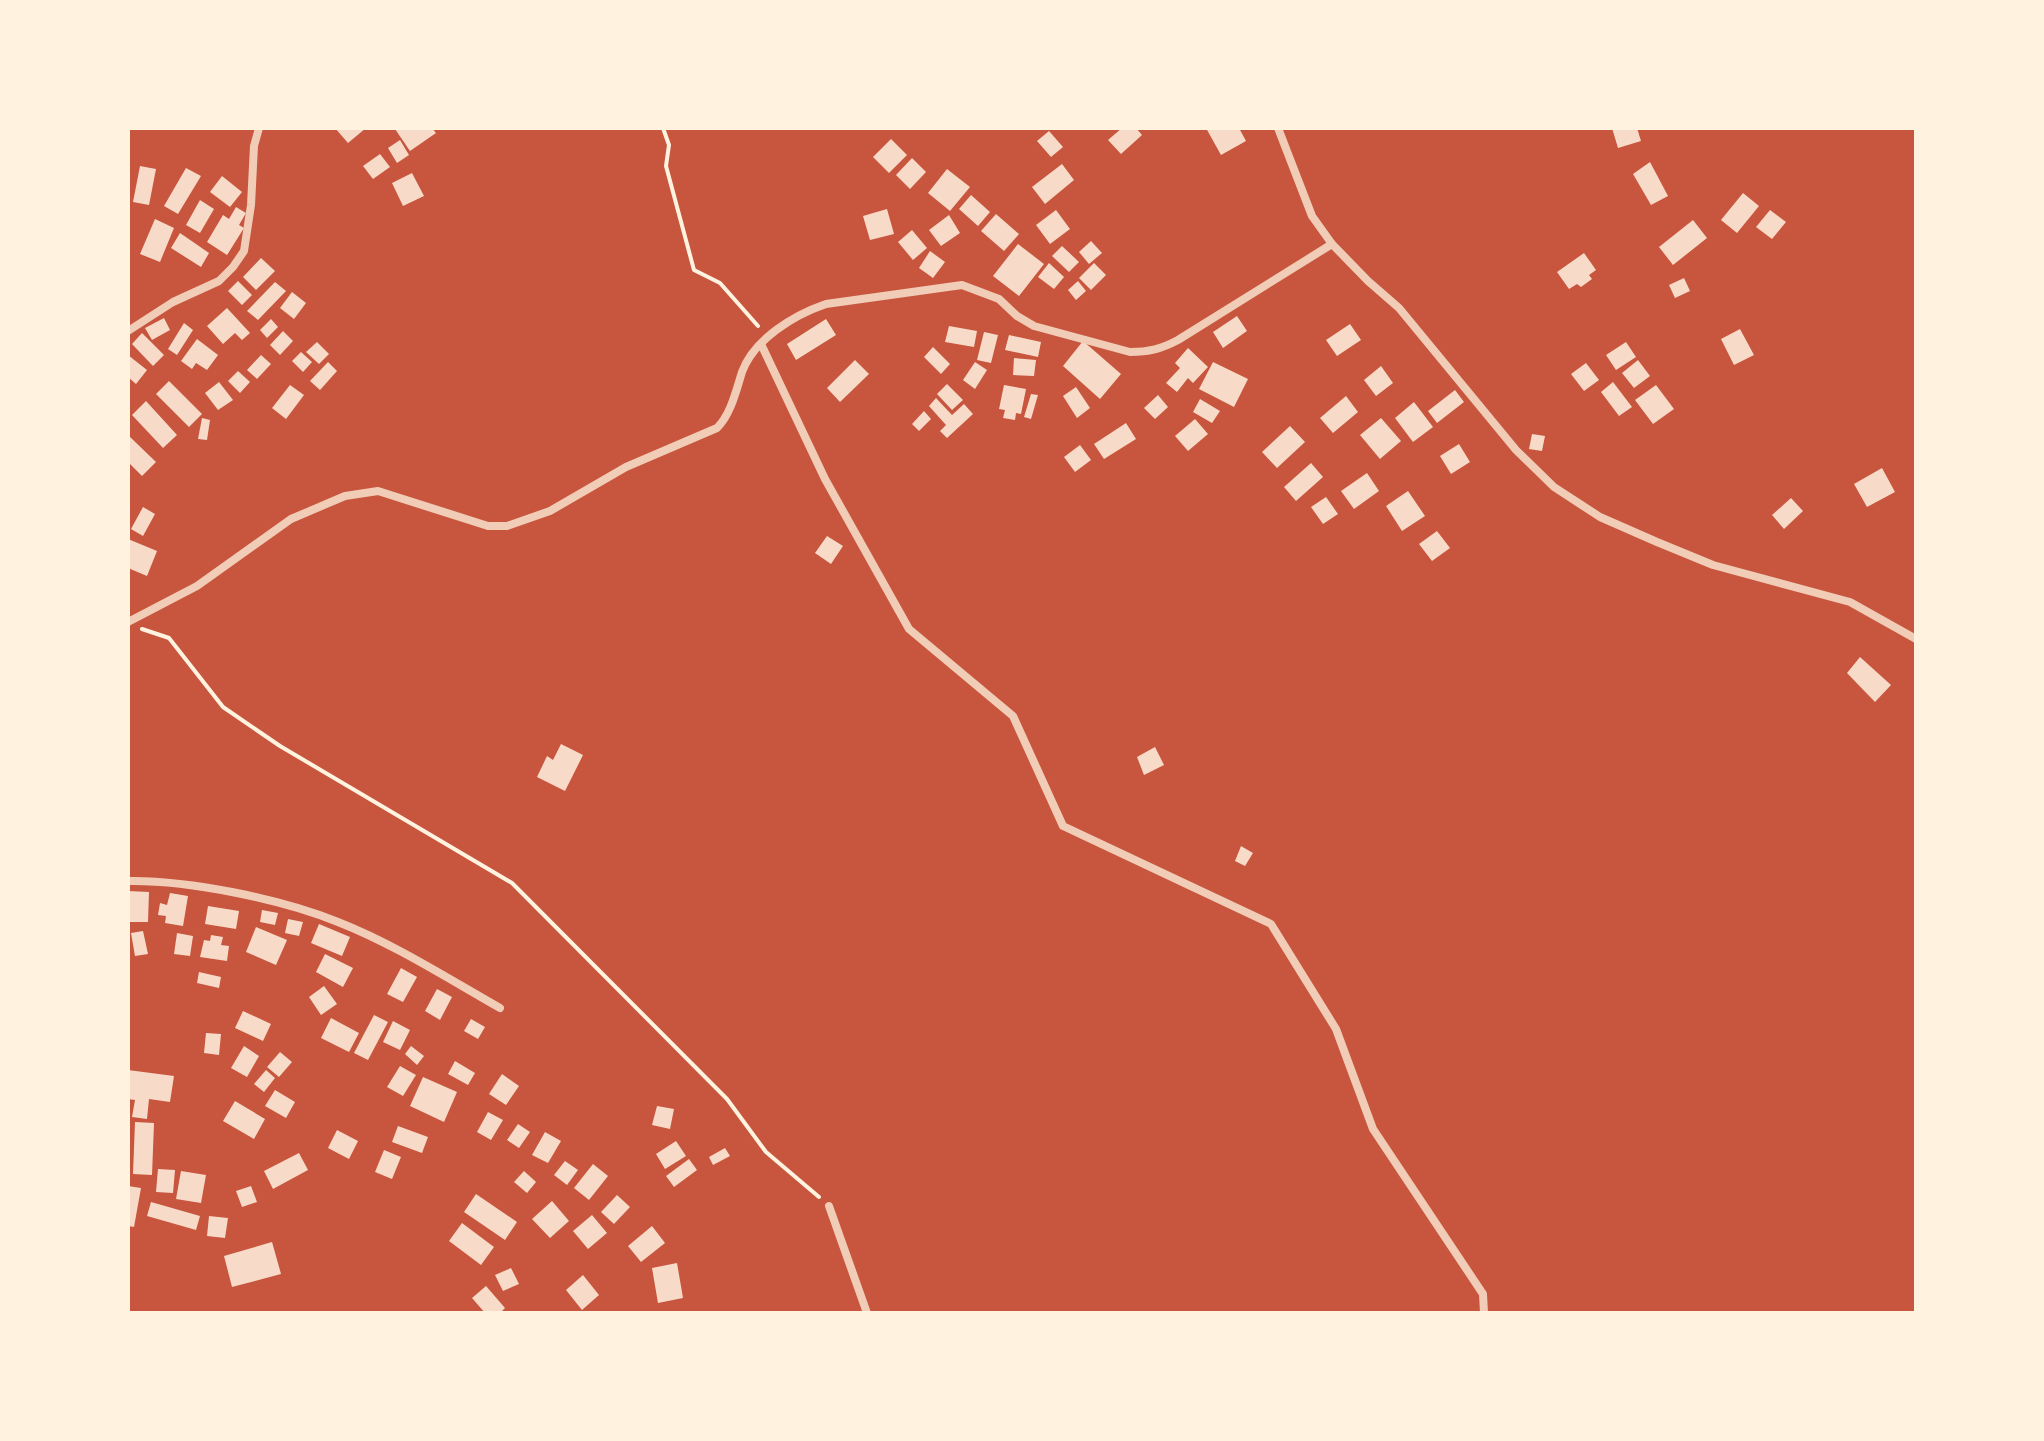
<svg xmlns="http://www.w3.org/2000/svg" width="2044" height="1441" viewBox="0 0 2044 1441" font-family="Spectral,serif">
	<style>
		.building { fill: #f7dbc8 }
		.lines { fill: none; stroke-linecap: round; stroke-linejoin: round }
		.path { stroke: #fff3e0; stroke-width: 4 }
		.minor { stroke: #f1ccb7; stroke-width: 8 }
	</style>
	<rect width="100%" height="100%" fill="#c8553d"/>
	<g class="building">
		<polygon points="335,128 366,128 348,143"/>
		<polygon points="397,128 432,128 436,133 410,151 395,129"/>
		<polygon points="1122,128 1136,128 1142,135 1121,154 1108,140"/>
		<polygon points="1206,128 1239,128 1246,141 1221,155"/>
		<polygon points="1612,128 1637,128 1641,141 1618,148"/>
		<polygon points="1049,131 1063,147 1051,157 1037,141"/>
		<polygon points="891,139 907,155 889,173 873,157"/>
		<polygon points="400,140 409,155 397,163 388,148"/>
		<polygon points="380,154 390,167 373,179 363,166"/>
		<polygon points="912,158 926,172 910,189 896,175"/>
		<polygon points="1650,162 1668,196 1651,205 1633,174"/>
		<polygon points="1062,164 1074,180 1045,204 1032,187"/>
		<polygon points="140,166 156,169 149,205 133,202"/>
		<polygon points="186,168 201,176 178,214 164,206"/>
		<polygon points="947,169 970,187 950,211 928,193"/>
		<polygon points="412,173 424,196 403,206 392,183"/>
		<polygon points="222,176 242,192 230,207 210,192"/>
		<polygon points="1743,193 1759,206 1737,233 1721,220"/>
		<polygon points="971,195 990,212 978,226 959,209"/>
		<polygon points="200,200 214,209 200,233 186,225"/>
		<polygon points="236,207 246,213 239,225 244,228 227,255 207,242 223,215 229,219"/>
		<polygon points="887,209 894,234 870,240 863,216"/>
		<polygon points="1056,210 1070,229 1050,244 1036,225"/>
		<polygon points="1770,210 1786,222 1772,239 1756,227"/>
		<polygon points="996,214 1019,234 1004,251 981,231"/>
		<polygon points="949,215 960,233 941,246 929,230"/>
		<polygon points="155,219 174,228 160,262 140,254"/>
		<polygon points="1693,220 1707,238 1673,265 1659,247"/>
		<polygon points="912,230 927,248 913,260 898,242"/>
		<polygon points="180,233 209,253 201,267 171,248"/>
		<polygon points="1091,241 1102,253 1089,264 1079,252"/>
		<polygon points="1018,244 1044,264 1019,296 993,276"/>
		<polygon points="1062,246 1079,262 1069,272 1052,256"/>
		<polygon points="930,251 945,262 933,278 919,268"/>
		<polygon points="1584,253 1596,270 1589,275 1592,279 1581,287 1577,284 1569,289 1557,272"/>
		<polygon points="261,258 275,271 256,290 243,277"/>
		<polygon points="1049,263 1064,277 1054,289 1038,277"/>
		<polygon points="1094,263 1106,275 1091,290 1079,278"/>
		<polygon points="1684,278 1690,291 1675,298 1669,285"/>
		<polygon points="238,281 252,295 242,305 228,291"/>
		<polygon points="1078,281 1086,291 1076,300 1068,290"/>
		<polygon points="275,282 286,291 258,320 247,311"/>
		<polygon points="292,292 306,303 294,319 280,308"/>
		<polygon points="227,308 250,333 242,340 235,333 223,344 207,326"/>
		<polygon points="1237,316 1247,331 1223,348 1213,332"/>
		<polygon points="164,318 170,330 152,340 145,328"/>
		<polygon points="271,319 278,327 267,338 260,330"/>
		<polygon points="826,319 836,335 796,360 787,344"/>
		<polygon points="184,323 193,330 177,355 168,349"/>
		<polygon points="1350,324 1361,340 1337,356 1326,340"/>
		<polygon points="949,326 977,331 974,347 945,342"/>
		<polygon points="1740,329 1754,355 1734,365 1721,339"/>
		<polygon points="283,331 293,341 280,355 270,345"/>
		<polygon points="984,332 998,335 991,363 977,360"/>
		<polygon points="142,333 164,355 153,366 132,344"/>
		<polygon points="1009,335 1041,342 1038,357 1005,350"/>
		<polygon points="197,339 218,355 207,370 196,363 192,369 181,361"/>
		<polygon points="1083,341 1121,374 1100,399 1063,366"/>
		<polygon points="317,342 329,354 319,364 306,352"/>
		<polygon points="1626,342 1636,357 1616,370 1606,355"/>
		<polygon points="933,347 950,364 941,374 924,357"/>
		<polygon points="1188,348 1208,367 1193,383 1188,378 1177,392 1166,383 1180,368 1175,363"/>
		<polygon points="301,352 312,362 303,372 292,361"/>
		<polygon points="128,355 147,370 136,384 128,377"/>
		<polygon points="261,355 271,364 257,379 247,370"/>
		<polygon points="1014,358 1036,360 1034,376 1013,375"/>
		<polygon points="855,360 869,374 840,402 827,388"/>
		<polygon points="1638,360 1650,376 1634,388 1622,373"/>
		<polygon points="328,362 337,371 320,390 310,381"/>
		<polygon points="975,362 987,370 975,389 963,380"/>
		<polygon points="1213,362 1248,379 1234,407 1199,389"/>
		<polygon points="1586,363 1599,380 1584,391 1571,374"/>
		<polygon points="1381,366 1393,383 1376,396 1364,380"/>
		<polygon points="238,371 250,382 240,393 228,381"/>
		<polygon points="169,381 202,414 189,427 156,394"/>
		<polygon points="219,382 233,400 218,410 205,393"/>
		<polygon points="1613,382 1632,407 1619,416 1601,392"/>
		<polygon points="947,384 963,400 952,410 937,394"/>
		<polygon points="290,385 304,395 286,419 272,408"/>
		<polygon points="1004,385 1026,389 1021,414 1016,413 1015,420 1003,418 1005,410 999,409"/>
		<polygon points="1656,385 1674,409 1653,424 1635,400"/>
		<polygon points="1076,387 1090,408 1077,418 1063,396"/>
		<polygon points="1455,390 1464,402 1437,423 1428,411"/>
		<polygon points="1031,394 1038,395 1031,419 1024,417"/>
		<polygon points="1158,395 1168,407 1155,419 1144,408"/>
		<polygon points="1346,396 1358,412 1333,433 1320,418"/>
		<polygon points="936,398 952,415 964,404 973,414 947,438 940,431 946,425 929,406"/>
		<polygon points="1200,399 1220,411 1212,423 1193,412"/>
		<polygon points="146,401 177,435 163,448 132,415"/>
		<polygon points="1414,402 1433,427 1413,442 1395,418"/>
		<polygon points="924,411 931,419 919,431 912,424"/>
		<polygon points="202,418 210,420 207,440 198,439"/>
		<polygon points="1381,418 1401,441 1380,459 1360,435"/>
		<polygon points="1195,419 1208,434 1188,451 1175,436"/>
		<polygon points="1126,423 1136,439 1104,459 1094,444"/>
		<polygon points="1290,426 1305,442 1277,468 1262,452"/>
		<polygon points="1532,434 1545,436 1542,451 1529,449"/>
		<polygon points="128,435 156,462 142,476 128,462"/>
		<polygon points="1459,444 1470,462 1451,474 1440,456"/>
		<polygon points="1080,445 1091,460 1075,472 1064,457"/>
		<polygon points="1311,463 1323,477 1296,501 1284,487"/>
		<polygon points="1882,468 1895,492 1867,507 1854,484"/>
		<polygon points="1367,473 1379,491 1354,509 1341,491"/>
		<polygon points="1408,491 1425,516 1402,531 1386,506"/>
		<polygon points="1326,497 1338,514 1323,524 1311,507"/>
		<polygon points="1791,498 1803,511 1784,529 1772,515"/>
		<polygon points="143,507 155,514 143,536 131,529"/>
		<polygon points="1437,531 1450,548 1432,561 1419,544"/>
		<polygon points="827,536 843,546 831,564 815,553"/>
		<polygon points="128,539 157,551 147,576 128,568"/>
		<polygon points="1860,657 1891,685 1875,702 1847,673"/>
		<polygon points="561,744 583,755 565,791 537,777 547,756 553,760"/>
		<polygon points="1155,747 1164,765 1144,775 1137,757"/>
		<polygon points="1241,846 1253,853 1245,866 1235,861"/>
		<polygon points="128,891 149,892 148,922 128,922"/>
		<polygon points="170,893 188,896 183,926 165,923 166,916 158,915 160,903 167,905"/>
		<polygon points="208,906 239,911 236,929 205,924"/>
		<polygon points="262,910 278,913 275,925 260,922"/>
		<polygon points="288,919 303,922 299,936 285,933"/>
		<polygon points="319,924 350,937 342,956 311,943"/>
		<polygon points="256,927 287,940 276,965 246,952"/>
		<polygon points="143,931 148,954 135,956 131,933"/>
		<polygon points="177,933 193,936 190,956 174,954"/>
		<polygon points="211,935 223,937 221,945 229,946 227,961 200,957 204,940 210,941"/>
		<polygon points="325,954 353,968 343,987 316,972"/>
		<polygon points="401,968 417,977 403,1002 387,994"/>
		<polygon points="199,972 221,977 219,988 197,983"/>
		<polygon points="324,986 337,1004 321,1015 309,997"/>
		<polygon points="437,989 452,997 440,1020 425,1011"/>
		<polygon points="243,1011 271,1024 263,1041 235,1028"/>
		<polygon points="374,1015 388,1022 368,1060 354,1053"/>
		<polygon points="331,1018 359,1033 349,1052 321,1038"/>
		<polygon points="471,1019 485,1027 478,1039 464,1031"/>
		<polygon points="393,1021 410,1030 400,1050 383,1042"/>
		<polygon points="206,1033 221,1034 219,1055 204,1053"/>
		<polygon points="244,1046 259,1056 247,1077 231,1068"/>
		<polygon points="411,1046 424,1056 417,1065 405,1054"/>
		<polygon points="280,1052 292,1062 279,1077 267,1067"/>
		<polygon points="455,1061 475,1073 468,1085 448,1074"/>
		<polygon points="400,1066 416,1075 403,1096 387,1087"/>
		<polygon points="128,1070 174,1076 170,1102 149,1099 147,1119 132,1117 135,1100 128,1099"/>
		<polygon points="266,1070 275,1078 264,1092 254,1084"/>
		<polygon points="502,1074 519,1086 506,1105 489,1094"/>
		<polygon points="423,1077 457,1092 444,1122 410,1106"/>
		<polygon points="275,1090 295,1102 286,1118 265,1106"/>
		<polygon points="235,1101 265,1119 254,1139 223,1121"/>
		<polygon points="657,1106 674,1109 670,1129 652,1125"/>
		<polygon points="488,1112 503,1120 491,1140 477,1132"/>
		<polygon points="135,1122 154,1123 152,1175 133,1174"/>
		<polygon points="518,1124 530,1132 519,1148 507,1140"/>
		<polygon points="398,1126 428,1137 422,1153 392,1142"/>
		<polygon points="337,1130 358,1141 349,1159 328,1148"/>
		<polygon points="545,1132 561,1141 548,1163 532,1155"/>
		<polygon points="676,1141 686,1156 665,1169 656,1154"/>
		<polygon points="725,1148 730,1156 713,1165 709,1157"/>
		<polygon points="384,1150 401,1157 392,1179 375,1172"/>
		<polygon points="299,1153 308,1170 273,1189 264,1171"/>
		<polygon points="689,1159 697,1170 674,1187 666,1176"/>
		<polygon points="565,1161 578,1170 567,1185 554,1175"/>
		<polygon points="593,1164 608,1176 589,1200 574,1188"/>
		<polygon points="158,1169 175,1170 173,1193 156,1192"/>
		<polygon points="181,1171 206,1175 201,1203 176,1199"/>
		<polygon points="524,1171 536,1182 527,1193 514,1182"/>
		<polygon points="128,1186 141,1188 134,1227 128,1226"/>
		<polygon points="251,1186 257,1202 242,1207 236,1191"/>
		<polygon points="476,1194 517,1222 505,1240 464,1212"/>
		<polygon points="617,1195 630,1207 614,1224 601,1212"/>
		<polygon points="552,1201 569,1221 550,1238 532,1219"/>
		<polygon points="151,1202 200,1216 196,1230 147,1216"/>
		<polygon points="592,1215 607,1233 588,1249 573,1231"/>
		<polygon points="209,1216 228,1218 225,1238 207,1236"/>
		<polygon points="462,1223 494,1247 481,1265 449,1241"/>
		<polygon points="652,1226 665,1243 641,1262 628,1246"/>
		<polygon points="272,1242 281,1274 232,1287 224,1256"/>
		<polygon points="677,1263 683,1298 658,1303 652,1268"/>
		<polygon points="511,1268 519,1284 503,1291 495,1275"/>
		<polygon points="583,1275 599,1295 582,1310 566,1290"/>
		<polygon points="486,1286 505,1308 500,1313 485,1313 472,1298"/>
	</g>
	<g class="lines">
		<g class="path">
			<polyline points="663,128 669,145 666,166 694,270 720,283 758,326"/>
			<polyline points="142,629 169,638 223,707 280,746 512,883 727,1099 766,1152 819,1197"/>
		</g>
		<g class="minor">
			<polyline points="1278,128 1312,216 1332,244 1368,281 1399,308 1516,450 1554,487 1600,517 1657,542 1713,565 1850,602 1916,639"/>
			<polyline points="128,331 173,302 219,281 233,267 244,251 251,205 254,146 259,128"/>
			<polyline points="761,344 825,479 909,629 1013,716 1063,826 1271,924 1336,1029 1373,1129 1483,1294 1484,1313"/>
			<path d="M128 622 197 586 291 519 345 496 378 491 488 526H507L550 511 626 467 717 428C731 414 736 391 742 372 754 339 794 315 826 304L962 285 999 299 1017 316 1034 326 1130 352C1149 352 1161 349 1178 340L1332 244"/>
			<path d="M128 881C188 880 282 899 338 922 394 944 447 978 500 1008"/>
			<polyline points="829,1206 867,1313"/>
		</g>
	</g>
	<rect width="2044" height="1441" fill="none" stroke="#fff3e0" stroke-width="260"/>
</svg>
